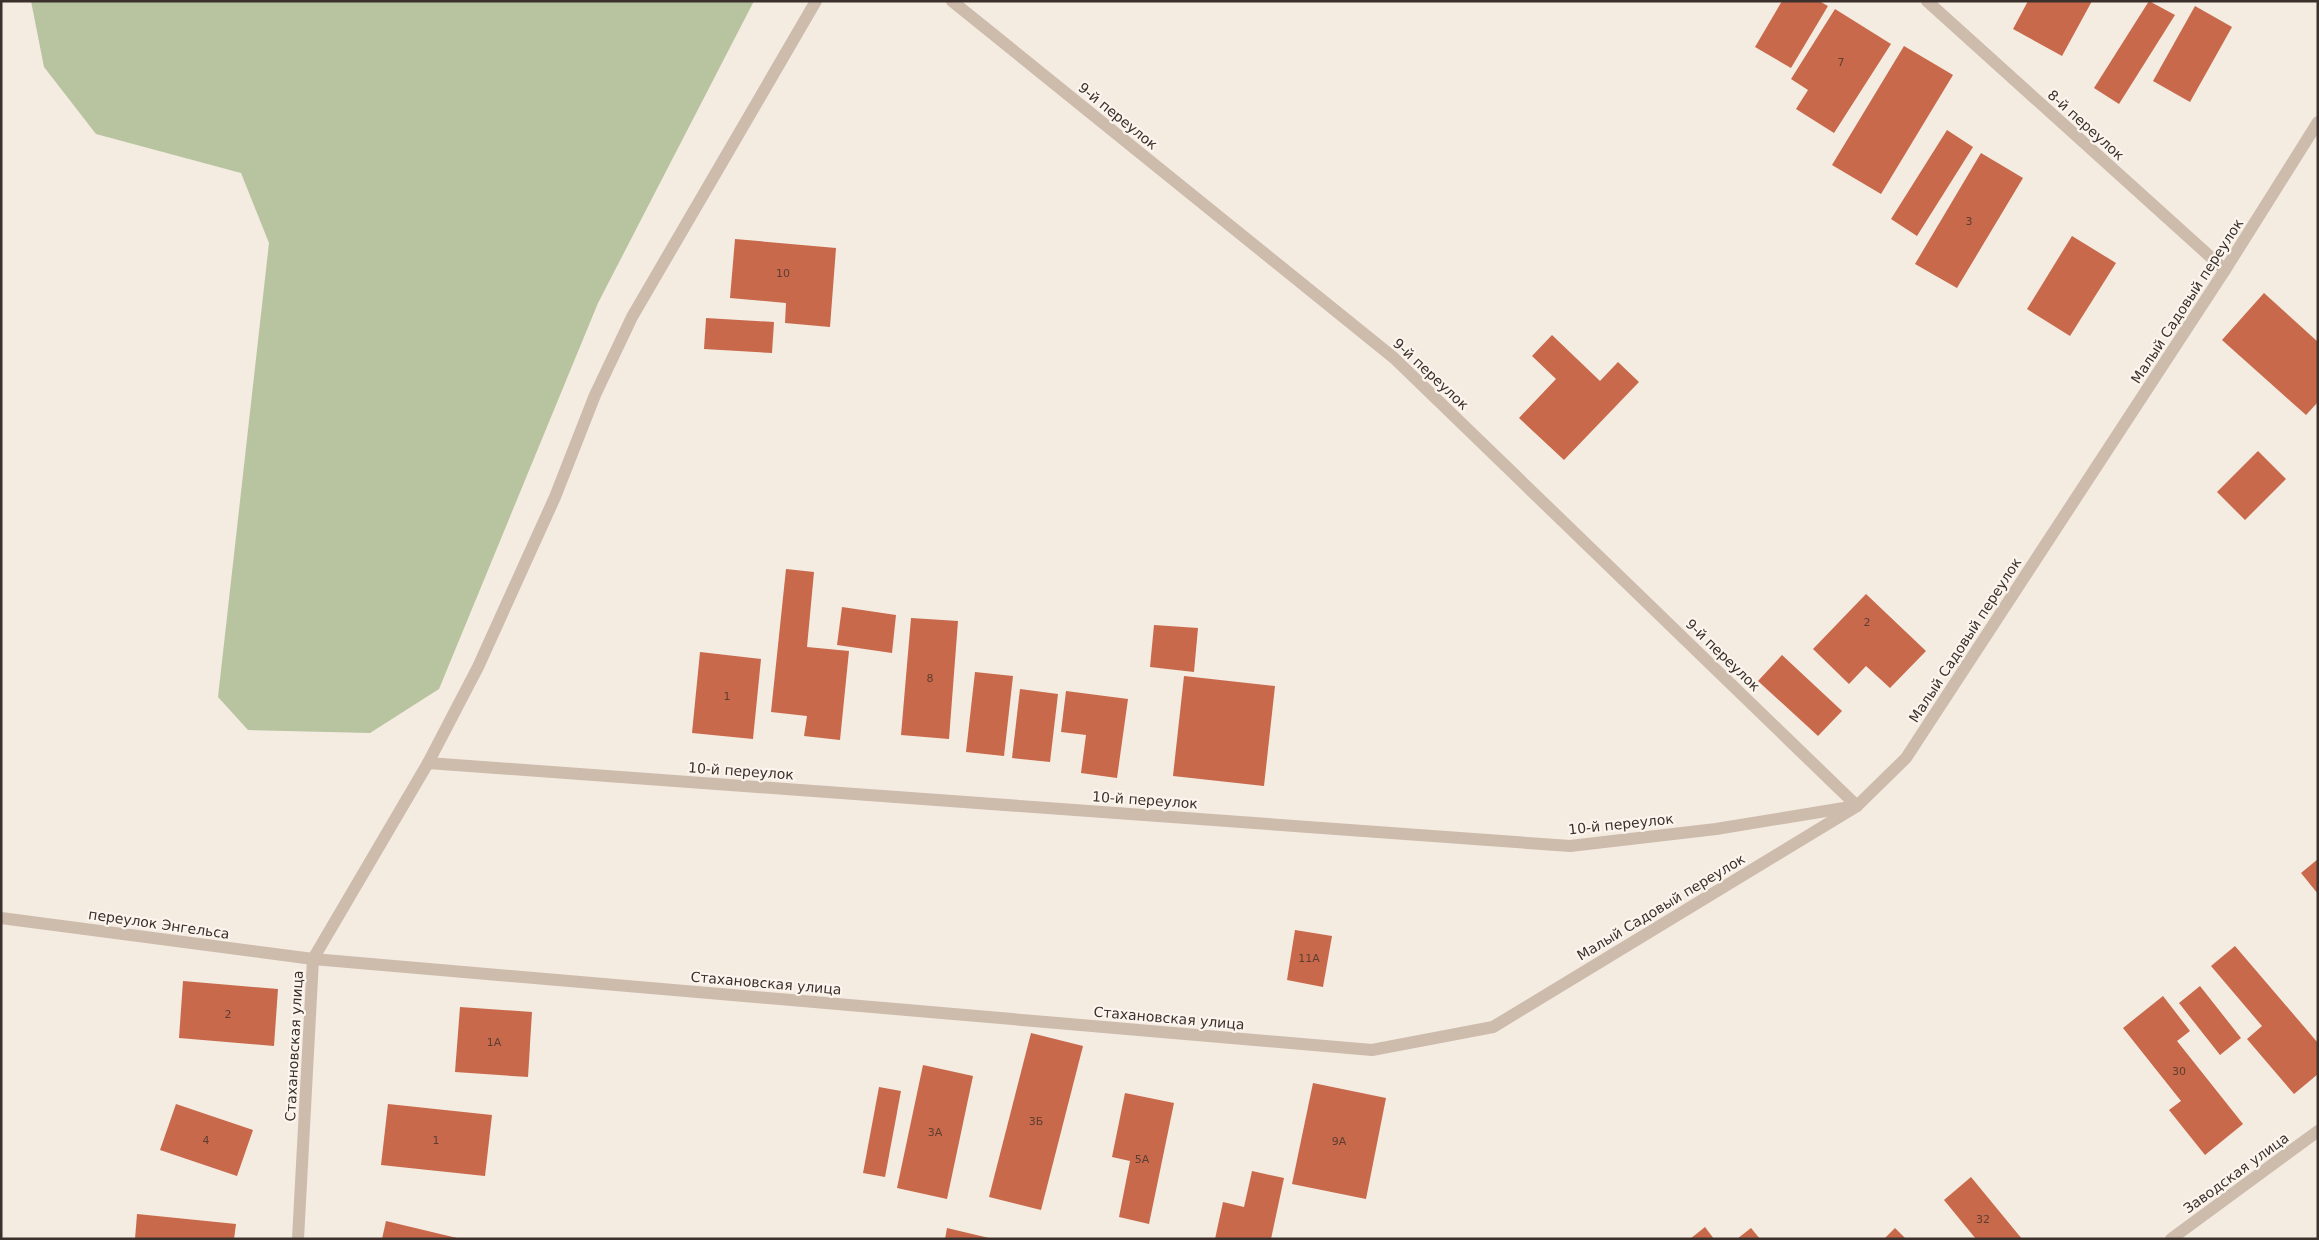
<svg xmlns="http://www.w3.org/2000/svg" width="2319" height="1240" viewBox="0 0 2319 1240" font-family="'DejaVu Sans',sans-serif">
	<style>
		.green { fill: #b8c4a0 }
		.building { fill: #c8694b }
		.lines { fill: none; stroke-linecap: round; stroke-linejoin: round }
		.minor { stroke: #cdbbac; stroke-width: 12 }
		.labels { text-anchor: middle; stroke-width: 4.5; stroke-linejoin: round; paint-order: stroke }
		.number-label { font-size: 11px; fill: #5e3e33 }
		.street-label { font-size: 14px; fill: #3b302b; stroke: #fbf5ee }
	</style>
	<rect width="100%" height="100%" fill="#f4ebe1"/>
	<polygon class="green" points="31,1 754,1 598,303 439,689 370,733 248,730 218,697 269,243 241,173 96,134 44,67"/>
	<g class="building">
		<polygon points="1782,1 1819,1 1828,6 1791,68 1755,47"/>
		<polygon points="2028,1 2092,1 2062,56 2013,29"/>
		<polygon points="2149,1 2175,15 2119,104 2094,88"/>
		<polygon points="2195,6 2232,27 2190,102 2153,81"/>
		<polygon points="1835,9 1891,44 1834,133 1796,109 1808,90 1791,79"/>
		<polygon points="1904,46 1953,75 1881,194 1832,165"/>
		<polygon points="1947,130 1973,147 1917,236 1891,219"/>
		<polygon points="1981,153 2023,178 1957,288 1915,264"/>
		<polygon points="2072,236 2116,263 2070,336 2027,309"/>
		<polygon points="735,239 836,248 830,327 785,323 786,303 730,298"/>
		<polygon points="2264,293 2318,342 2318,402 2306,415 2222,340"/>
		<polygon points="706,318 774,322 772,353 704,349"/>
		<polygon points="1552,335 1600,381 1618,362 1639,382 1564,460 1519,418 1556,379 1532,356"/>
		<polygon points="2258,451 2286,479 2245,520 2217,492"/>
		<polygon points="786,569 814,572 807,647 849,651 840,740 804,736 807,716 771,712"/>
		<polygon points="1866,594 1926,651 1890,688 1866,666 1849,684 1813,649"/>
		<polygon points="842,607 896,615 892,653 837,645"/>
		<polygon points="911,618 958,621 949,739 901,735"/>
		<polygon points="1154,625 1198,628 1194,672 1150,667"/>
		<polygon points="700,652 761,659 753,739 692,733"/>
		<polygon points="1782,655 1842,711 1818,736 1758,681"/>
		<polygon points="975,672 1013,676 1004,756 966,752"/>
		<polygon points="1184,676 1275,686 1264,786 1173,776"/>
		<polygon points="1020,689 1058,694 1050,762 1012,758"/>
		<polygon points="1066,691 1128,699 1117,778 1081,773 1086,735 1061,732"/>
		<polygon points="2318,859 2318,894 2301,873"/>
		<polygon points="1295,930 1332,936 1323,987 1287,980"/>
		<polygon points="2235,946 2318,1043 2318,1074 2294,1094 2247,1039 2262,1026 2211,966"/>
		<polygon points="183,981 278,989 274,1046 179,1038"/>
		<polygon points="2200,986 2241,1038 2220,1055 2179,1003"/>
		<polygon points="2163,996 2190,1031 2177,1041 2243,1124 2205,1155 2169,1110 2181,1101 2123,1028"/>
		<polygon points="460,1007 532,1012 528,1077 455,1072"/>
		<polygon points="1031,1033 1083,1046 1041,1210 989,1197"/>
		<polygon points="923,1065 973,1076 947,1199 897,1188"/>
		<polygon points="1313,1083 1386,1098 1366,1199 1292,1184"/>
		<polygon points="879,1087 901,1091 885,1177 863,1173"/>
		<polygon points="1125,1093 1174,1103 1149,1224 1119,1217 1130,1161 1112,1157"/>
		<polygon points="176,1104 253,1130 237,1176 160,1150"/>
		<polygon points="388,1104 492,1115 485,1176 381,1165"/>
		<polygon points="1252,1171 1284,1178 1271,1239 1215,1239 1223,1202 1244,1207"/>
		<polygon points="1971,1177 2022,1239 1976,1239 1944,1200"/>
		<polygon points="137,1214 236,1224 234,1239 135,1239"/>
		<polygon points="386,1221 457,1238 457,1239 382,1239"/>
		<polygon points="1705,1227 1714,1239 1690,1239"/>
		<polygon points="947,1228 989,1238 989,1239 945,1239"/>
		<polygon points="1751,1228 1760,1239 1737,1239"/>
		<polygon points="1895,1228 1906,1239 1884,1239"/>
	</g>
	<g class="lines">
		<g class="minor">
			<polyline points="952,1 1394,358 1857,806"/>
			<polyline points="1927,1 2225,270"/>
			<polyline points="428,763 1570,846 1716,829 1850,807"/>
			<polyline points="1,918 313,959 1372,1050 1493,1027 1857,806 1906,758 2225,270 2318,122"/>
			<polyline points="298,1239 313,959 428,763 478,667 555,497 595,395 632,317 816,1"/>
			<polyline points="2171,1239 2318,1131"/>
		</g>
	</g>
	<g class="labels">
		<g class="number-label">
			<text x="1841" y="66">7</text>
			<text x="1969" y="225">3</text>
			<text x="783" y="277">10</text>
			<text x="1867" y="626">2</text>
			<text x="930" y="682">8</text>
			<text x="727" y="700">1</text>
			<text x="1309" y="962">11А</text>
			<text x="228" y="1018">2</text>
			<text x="494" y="1046">1А</text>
			<text x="2179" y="1075">30</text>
			<text x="1036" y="1125">3Б</text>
			<text x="935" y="1136">3А</text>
			<text x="206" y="1144">4</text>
			<text x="436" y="1144">1</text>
			<text x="1339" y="1145">9А</text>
			<text x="1142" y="1163">5А</text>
			<text x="1983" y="1223">32</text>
		</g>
		<g class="street-label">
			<text transform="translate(1118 116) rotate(39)" y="5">9-й переулок</text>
			<text transform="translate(2086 125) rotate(42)" y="5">8-й переулок</text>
			<text transform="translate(2187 301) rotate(-57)" y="5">Малый Садовый переулок</text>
			<text transform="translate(1431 374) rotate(43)" y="5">9-й переулок</text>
			<text transform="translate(1965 640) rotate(-57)" y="5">Малый Садовый переулок</text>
			<text transform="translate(1723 655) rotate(44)" y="5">9-й переулок</text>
			<text transform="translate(741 771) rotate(4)" y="5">10-й переулок</text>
			<text transform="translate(1145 800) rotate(4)" y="5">10-й переулок</text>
			<text transform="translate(1621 824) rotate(-6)" y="5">10-й переулок</text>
			<text transform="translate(1661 907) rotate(-31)" y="5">Малый Садовый переулок</text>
			<text transform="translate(159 924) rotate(8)" y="5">переулок Энгельса</text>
			<text transform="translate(766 983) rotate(5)" y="5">Стахановская улица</text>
			<text transform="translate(1169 1018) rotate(5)" y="5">Стахановская улица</text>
			<text transform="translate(294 1046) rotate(-87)" y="5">Стахановская улица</text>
			<text transform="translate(2236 1173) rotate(-36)" y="5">Заводская улица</text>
		</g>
	</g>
	<rect width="2319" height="1240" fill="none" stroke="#3b302b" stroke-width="5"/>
</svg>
